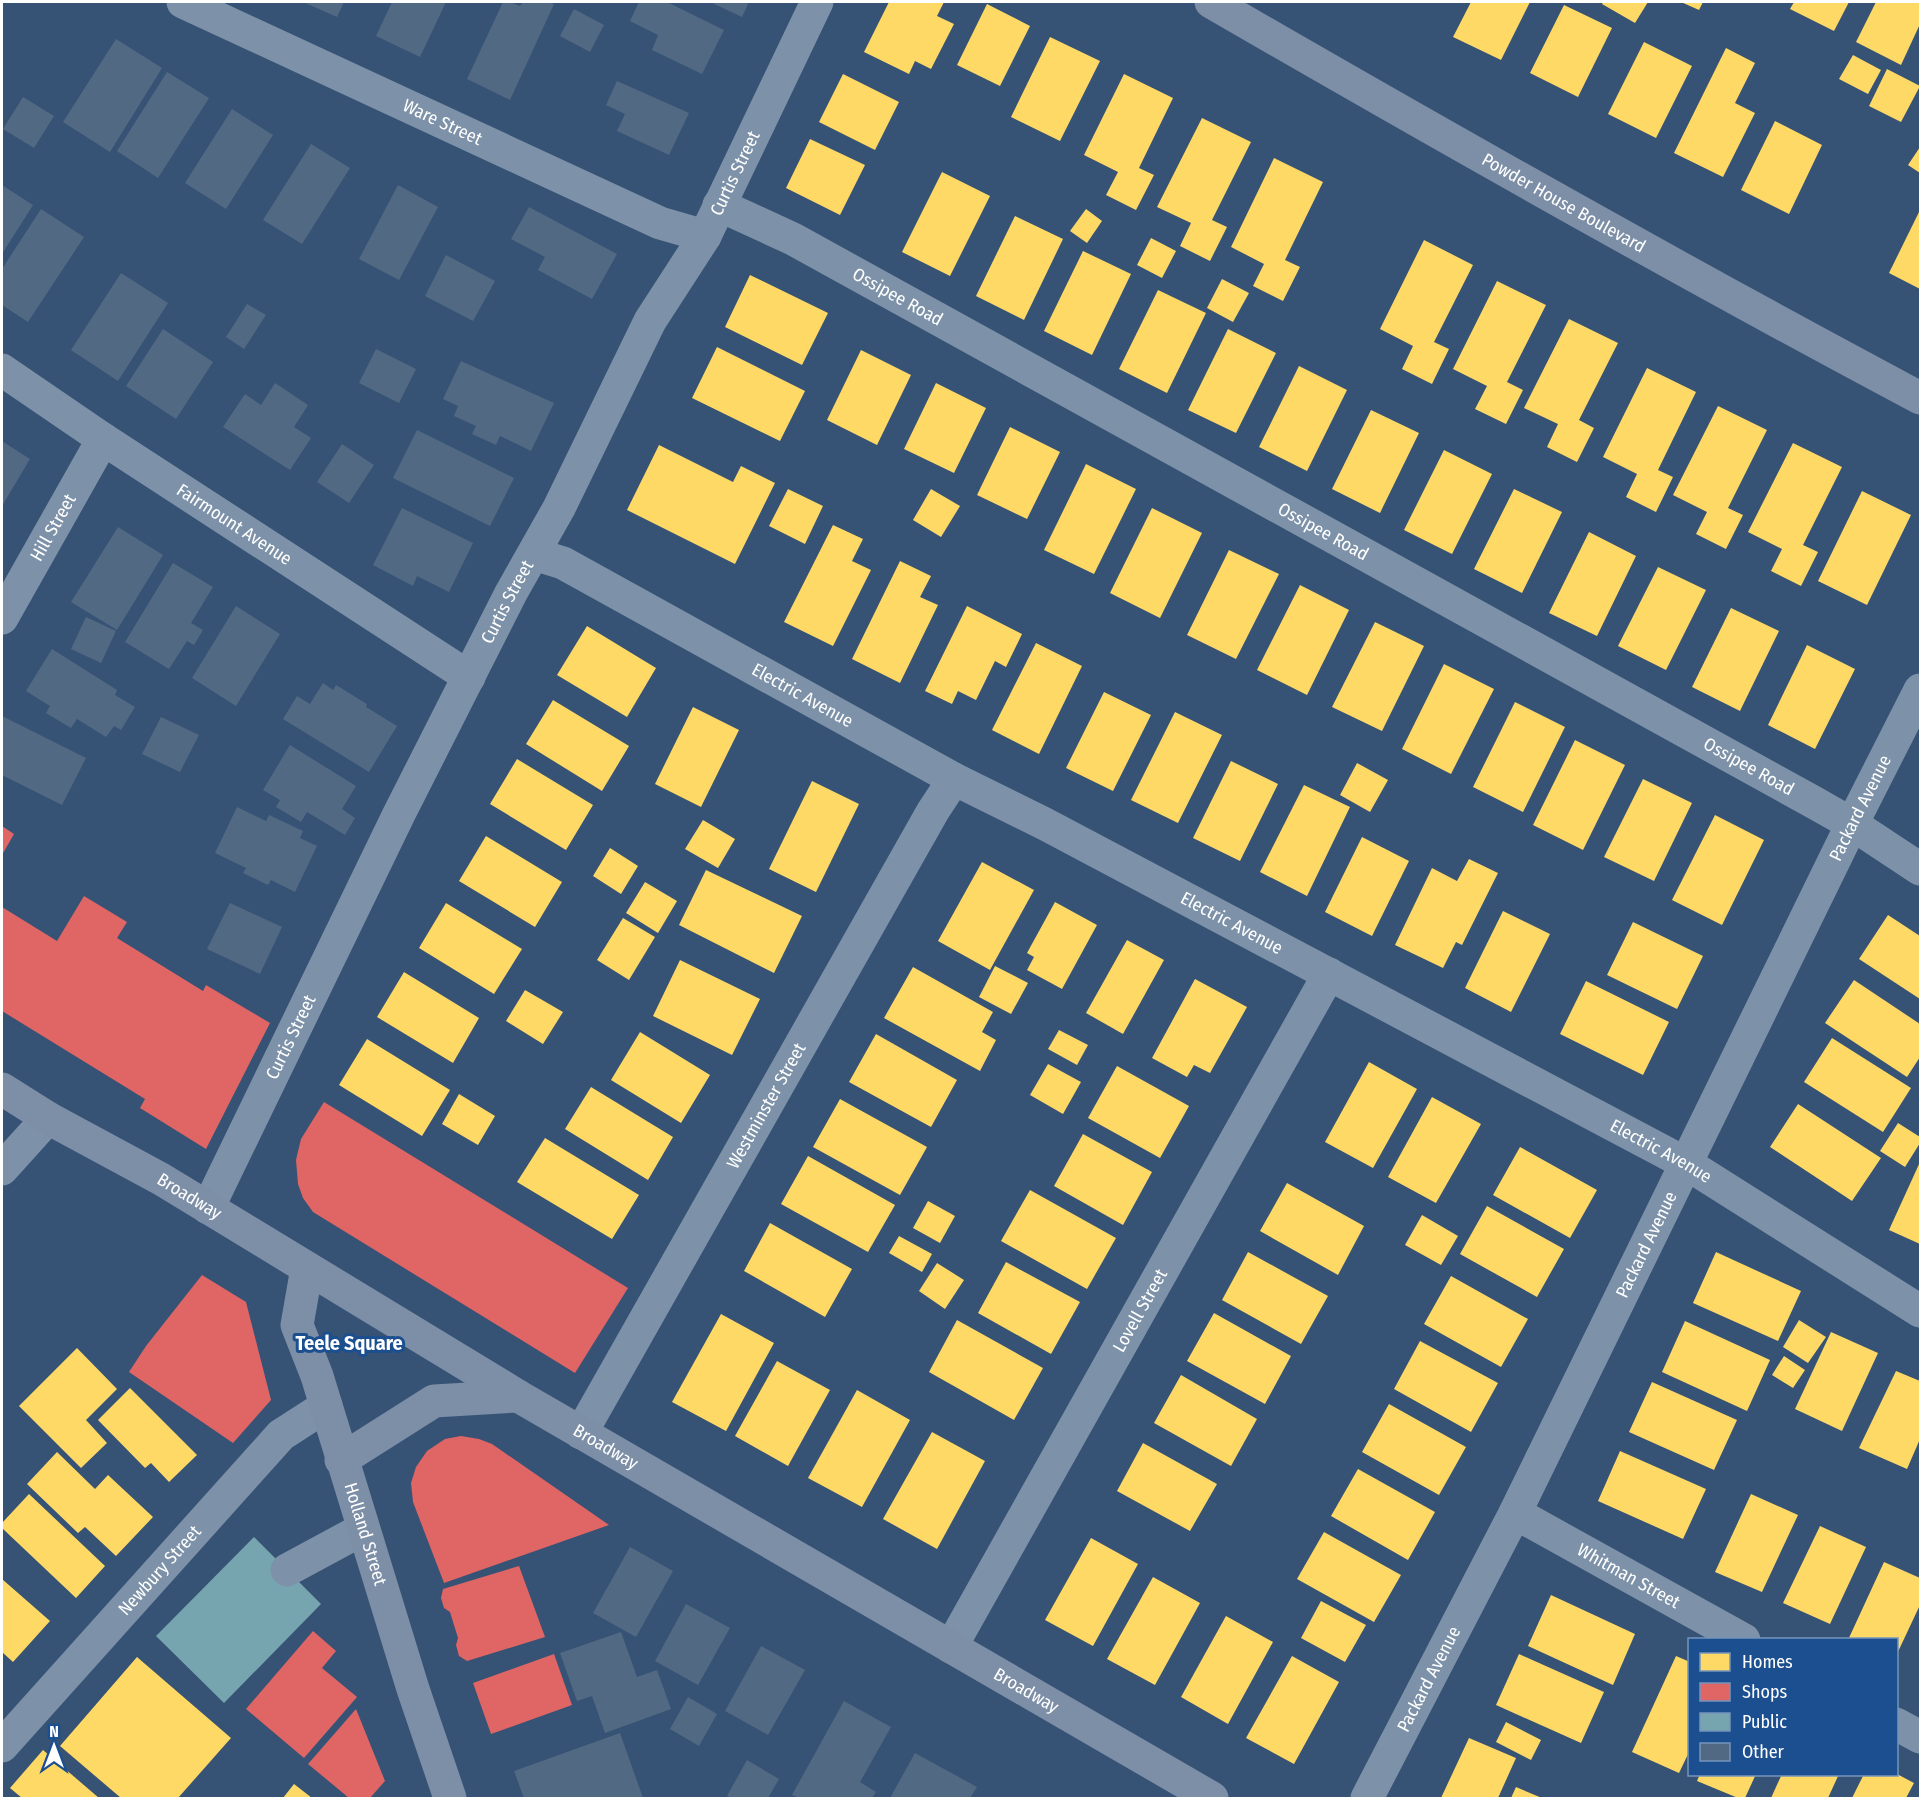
<svg xmlns="http://www.w3.org/2000/svg" width="1922" height="1800" viewBox="0 0 1922 1800" font-family="'Fira Sans Condensed',sans-serif">
	<style>
		.homes { fill: #ffd966 }
		.shops { fill: #e06666 }
		.public { fill: #76a5af }
		.building { fill: #526984 }
		.lines { fill: none; stroke-linecap: round; stroke-linejoin: round }
		.minor { stroke: #7d92a8; stroke-width: 33 }
		.major { stroke: #7d8ea7; stroke-width: 33 }
		.labels { text-anchor: middle; stroke-width: 6; stroke-linejoin: round; paint-order: stroke }
		.street-label { font-size: 18px; fill: #fff; stroke: #1b4f8f }
		.neighbourhood-label { font-size: 20px; font-weight: bold; fill: #fff; stroke: #1b4f8f }
	</style>
	<rect width="100%" height="100%" fill="#365274"/>
	<g class="homes">
		<polygon points="889,2 944,2 937,16 954,24 931,69 915,61 909,74 864,52"/>
		<polygon points="1471,2 1530,2 1501,60 1453,37"/>
		<polygon points="1603,2 1648,2 1635,23 1602,4"/>
		<polygon points="1681,2 1703,2 1699,10"/>
		<polygon points="1794,2 1849,2 1834,31 1790,9"/>
		<polygon points="1876,2 1920,2 1920,24 1901,65 1856,42"/>
		<polygon points="987,4 1030,26 1000,86 957,65"/>
		<polygon points="1564,5 1612,28 1578,97 1530,73"/>
		<polygon points="1050,37 1100,61 1060,141 1011,117"/>
		<polygon points="1644,42 1692,66 1656,138 1608,114"/>
		<polygon points="1726,48 1755,63 1735,103 1755,113 1723,177 1674,153"/>
		<polygon points="1853,55 1881,70 1868,94 1839,79"/>
		<polygon points="1887,69 1920,86 1901,122 1869,106"/>
		<polygon points="843,74 899,102 875,150 819,122"/>
		<polygon points="1124,74 1173,98 1139,168 1154,175 1136,210 1106,195 1118,172 1084,155"/>
		<polygon points="1202,118 1251,142 1212,220 1227,227 1210,261 1180,246 1191,223 1157,207"/>
		<polygon points="1775,121 1822,145 1789,214 1741,190"/>
		<polygon points="810,139 865,165 840,215 786,188"/>
		<polygon points="1920,147 1920,173 1908,165"/>
		<polygon points="1274,158 1323,182 1285,260 1300,267 1283,301 1253,286 1264,264 1231,247"/>
		<polygon points="942,172 990,196 950,276 902,252"/>
		<polygon points="1086,209 1102,221 1087,243 1070,231"/>
		<polygon points="1920,210 1920,289 1889,273"/>
		<polygon points="1015,216 1063,239 1024,320 976,296"/>
		<polygon points="1151,238 1176,251 1162,278 1137,265"/>
		<polygon points="1424,240 1473,265 1434,342 1449,349 1432,384 1402,369 1413,346 1380,329"/>
		<polygon points="1083,251 1131,274 1092,355 1044,331"/>
		<polygon points="750,275 828,313 802,365 725,327"/>
		<polygon points="1222,279 1249,293 1233,322 1207,308"/>
		<polygon points="1497,281 1546,305 1507,382 1523,390 1506,424 1475,409 1487,386 1453,369"/>
		<polygon points="1158,290 1206,313 1167,393 1119,369"/>
		<polygon points="1569,319 1618,343 1579,420 1594,428 1577,462 1547,447 1558,424 1524,408"/>
		<polygon points="1228,329 1276,353 1236,433 1188,410"/>
		<polygon points="717,347 805,391 780,441 692,398"/>
		<polygon points="861,350 911,375 877,445 827,420"/>
		<polygon points="1299,366 1347,390 1307,471 1259,447"/>
		<polygon points="1647,368 1696,392 1658,470 1673,477 1656,512 1626,497 1637,474 1603,457"/>
		<polygon points="936,383 986,408 954,473 904,449"/>
		<polygon points="1718,406 1767,430 1728,508 1743,515 1726,549 1696,534 1707,512 1673,495"/>
		<polygon points="1371,410 1419,433 1380,513 1332,489"/>
		<polygon points="1010,427 1060,452 1027,519 977,495"/>
		<polygon points="1793,443 1842,467 1803,545 1818,552 1801,586 1771,571 1782,549 1748,532"/>
		<polygon points="659,445 733,482 741,466 775,483 735,564 627,510"/>
		<polygon points="1444,450 1492,474 1452,554 1404,530"/>
		<polygon points="1086,464 1136,489 1094,574 1044,550"/>
		<polygon points="788,489 823,506 805,544 769,526"/>
		<polygon points="931,489 960,506 941,537 913,520"/>
		<polygon points="1514,489 1562,512 1522,593 1474,569"/>
		<polygon points="1862,491 1911,515 1867,605 1818,581"/>
		<polygon points="1152,508 1202,533 1160,618 1110,593"/>
		<polygon points="833,525 863,539 852,561 871,570 833,646 784,622"/>
		<polygon points="1589,532 1636,556 1597,636 1549,613"/>
		<polygon points="1229,550 1279,574 1236,659 1187,635"/>
		<polygon points="900,561 931,576 920,597 938,605 900,683 852,659"/>
		<polygon points="1658,567 1706,590 1666,670 1618,646"/>
		<polygon points="1300,585 1349,610 1307,695 1257,670"/>
		<polygon points="967,606 1022,634 1006,667 995,661 976,700 958,691 952,704 925,691"/>
		<polygon points="1731,608 1779,631 1740,711 1692,687"/>
		<polygon points="1375,622 1424,646 1382,731 1332,707"/>
		<polygon points="587,626 656,668 627,717 557,675"/>
		<polygon points="1036,643 1082,666 1039,754 992,730"/>
		<polygon points="1807,645 1855,669 1815,749 1768,725"/>
		<polygon points="1444,664 1494,689 1451,774 1402,749"/>
		<polygon points="1104,692 1151,715 1113,791 1066,768"/>
		<polygon points="553,700 629,746 602,791 526,744"/>
		<polygon points="1515,702 1565,727 1523,812 1473,787"/>
		<polygon points="693,707 739,730 701,807 655,784"/>
		<polygon points="1175,712 1222,735 1178,823 1131,800"/>
		<polygon points="1575,740 1625,765 1583,850 1533,825"/>
		<polygon points="517,759 593,805 566,850 490,804"/>
		<polygon points="1231,761 1278,784 1240,861 1193,838"/>
		<polygon points="1357,763 1388,780 1370,812 1340,795"/>
		<polygon points="1643,779 1692,803 1654,881 1604,857"/>
		<polygon points="812,781 859,804 816,892 769,869"/>
		<polygon points="1304,785 1350,807 1307,896 1260,872"/>
		<polygon points="1715,815 1764,840 1722,925 1672,900"/>
		<polygon points="703,820 735,839 718,868 685,849"/>
		<polygon points="486,836 562,882 535,927 459,881"/>
		<polygon points="1362,837 1409,861 1372,936 1325,912"/>
		<polygon points="610,848 638,866 621,894 593,876"/>
		<polygon points="1469,859 1498,873 1462,945 1456,942 1443,968 1395,945 1432,868 1457,881"/>
		<polygon points="982,862 1034,890 990,970 938,941"/>
		<polygon points="706,870 802,916 774,973 679,925"/>
		<polygon points="645,882 677,901 658,933 626,913"/>
		<polygon points="1055,902 1097,925 1062,989 1027,970 1034,957 1027,953"/>
		<polygon points="446,903 522,949 494,994 419,948"/>
		<polygon points="1503,911 1550,934 1511,1012 1465,988"/>
		<polygon points="1888,915 1920,936 1920,999 1859,959"/>
		<polygon points="623,918 655,937 629,980 597,960"/>
		<polygon points="1633,922 1703,956 1677,1009 1607,975"/>
		<polygon points="1127,940 1164,960 1123,1034 1086,1013"/>
		<polygon points="680,960 760,999 732,1055 653,1016"/>
		<polygon points="995,966 1028,983 1011,1014 979,997"/>
		<polygon points="913,967 993,1012 982,1032 996,1040 980,1071 884,1018"/>
		<polygon points="404,972 479,1018 453,1063 377,1017"/>
		<polygon points="1195,979 1247,1007 1210,1073 1194,1065 1187,1077 1152,1058"/>
		<polygon points="1854,980 1920,1024 1920,1057 1907,1077 1825,1023"/>
		<polygon points="1586,981 1669,1022 1643,1075 1560,1034"/>
		<polygon points="525,990 563,1012 543,1044 506,1021"/>
		<polygon points="1059,1030 1088,1045 1077,1065 1048,1049"/>
		<polygon points="640,1032 710,1075 681,1123 611,1080"/>
		<polygon points="876,1034 957,1080 931,1127 849,1082"/>
		<polygon points="1832,1038 1911,1088 1883,1132 1804,1082"/>
		<polygon points="367,1039 450,1090 422,1136 339,1085"/>
		<polygon points="1369,1062 1417,1089 1373,1168 1325,1142"/>
		<polygon points="1048,1064 1081,1082 1063,1114 1030,1095"/>
		<polygon points="1117,1066 1189,1106 1160,1158 1088,1118"/>
		<polygon points="591,1087 673,1137 648,1180 565,1129"/>
		<polygon points="459,1094 495,1116 478,1145 442,1124"/>
		<polygon points="1432,1097 1481,1124 1436,1203 1388,1177"/>
		<polygon points="840,1099 927,1147 900,1195 813,1147"/>
		<polygon points="1798,1104 1881,1158 1852,1201 1770,1147"/>
		<polygon points="1898,1123 1920,1137 1920,1143 1905,1167 1880,1151"/>
		<polygon points="1083,1134 1152,1172 1123,1225 1054,1186"/>
		<polygon points="545,1138 639,1195 612,1239 517,1182"/>
		<polygon points="1520,1147 1597,1190 1570,1238 1493,1195"/>
		<polygon points="808,1156 895,1205 868,1252 781,1204"/>
		<polygon points="1920,1162 1920,1244 1889,1230"/>
		<polygon points="1287,1183 1364,1226 1338,1275 1260,1231"/>
		<polygon points="1030,1190 1116,1238 1087,1289 1001,1241"/>
		<polygon points="928,1201 955,1216 940,1243 913,1228"/>
		<polygon points="1487,1206 1564,1249 1537,1297 1460,1254"/>
		<polygon points="1422,1215 1458,1236 1441,1265 1405,1245"/>
		<polygon points="770,1223 852,1269 825,1317 744,1271"/>
		<polygon points="899,1236 932,1254 922,1272 889,1253"/>
		<polygon points="1248,1252 1328,1296 1301,1344 1222,1300"/>
		<polygon points="1716,1252 1801,1291 1778,1341 1693,1303"/>
		<polygon points="1006,1262 1080,1302 1051,1354 978,1313"/>
		<polygon points="937,1263 964,1280 945,1309 919,1291"/>
		<polygon points="1451,1276 1528,1319 1501,1367 1424,1324"/>
		<polygon points="1214,1313 1291,1356 1265,1404 1187,1361"/>
		<polygon points="721,1314 774,1343 726,1431 672,1402"/>
		<polygon points="957,1320 1043,1368 1014,1420 929,1372"/>
		<polygon points="1799,1320 1826,1337 1808,1363 1783,1347"/>
		<polygon points="1685,1321 1770,1360 1747,1411 1662,1372"/>
		<polygon points="1831,1332 1878,1353 1842,1431 1795,1409"/>
		<polygon points="1420,1341 1498,1383 1471,1432 1394,1389"/>
		<polygon points="77,1348 117,1389 86,1420 107,1443 81,1468 19,1406"/>
		<polygon points="1784,1356 1805,1370 1793,1388 1772,1375"/>
		<polygon points="777,1361 830,1390 788,1466 735,1436"/>
		<polygon points="1896,1371 1920,1381 1920,1439 1907,1469 1859,1448"/>
		<polygon points="1181,1375 1257,1419 1231,1466 1154,1423"/>
		<polygon points="1652,1382 1737,1420 1714,1470 1629,1432"/>
		<polygon points="130,1388 197,1455 169,1482 151,1463 145,1468 98,1420"/>
		<polygon points="857,1390 910,1420 862,1507 808,1478"/>
		<polygon points="1389,1404 1466,1447 1439,1495 1362,1452"/>
		<polygon points="932,1432 985,1461 937,1549 883,1519"/>
		<polygon points="1143,1443 1217,1484 1190,1531 1117,1491"/>
		<polygon points="1620,1451 1706,1489 1683,1539 1598,1501"/>
		<polygon points="57,1452 95,1489 108,1475 153,1517 116,1556 85,1527 78,1533 27,1484"/>
		<polygon points="1358,1469 1435,1512 1408,1560 1331,1516"/>
		<polygon points="29,1494 105,1566 76,1598 2,1528 2,1523"/>
		<polygon points="1751,1494 1798,1515 1762,1592 1715,1572"/>
		<polygon points="1820,1526 1866,1547 1830,1624 1783,1603"/>
		<polygon points="1324,1532 1401,1575 1374,1622 1297,1579"/>
		<polygon points="1091,1538 1138,1564 1093,1646 1045,1620"/>
		<polygon points="1884,1562 1920,1578 1920,1605 1896,1656 1896,1640 1848,1640"/>
		<polygon points="1153,1577 1200,1603 1155,1685 1107,1659"/>
		<polygon points="2,1579 50,1621 13,1662 2,1652"/>
		<polygon points="1551,1595 1635,1634 1613,1685 1528,1646"/>
		<polygon points="1321,1601 1366,1625 1345,1662 1301,1638"/>
		<polygon points="1226,1616 1273,1642 1228,1724 1181,1697"/>
		<polygon points="1519,1654 1604,1692 1581,1743 1496,1705"/>
		<polygon points="1292,1656 1339,1682 1294,1764 1246,1738"/>
		<polygon points="1676,1656 1690,1662 1690,1750 1679,1773 1632,1752"/>
		<polygon points="137,1657 231,1738 178,1798 121,1798 60,1746"/>
		<polygon points="1506,1722 1541,1740 1531,1760 1496,1742"/>
		<polygon points="1469,1738 1516,1758 1498,1798 1441,1798"/>
		<polygon points="43,1750 99,1798 22,1798 10,1788"/>
		<polygon points="1700,1774 1756,1774 1745,1798 1738,1798 1697,1781"/>
		<polygon points="1782,1774 1839,1774 1828,1798 1771,1798"/>
		<polygon points="1864,1774 1897,1774 1914,1783 1906,1798 1852,1798"/>
		<polygon points="294,1784 312,1798 283,1798"/>
		<polygon points="1516,1787 1542,1798 1511,1798"/>
	</g>
	<g class="shops">
		<polygon points="2,826 14,834 2,855"/>
		<polygon points="84,896 127,922 117,938 203,991 206,985 270,1023 206,1149 140,1108 145,1099 2,1011 2,907 57,941"/>
		<polygon points="324,1102 628,1288 575,1373 313,1212 303,1198 298,1184 296,1160 301,1139"/>
		<polygon points="202,1275 246,1302 271,1400 233,1443 129,1372 146,1346"/>
		<polygon points="461,1436 479,1439 492,1444 609,1525 444,1583 413,1502 411,1483 416,1467 427,1451 445,1439"/>
		<polygon points="519,1566 545,1637 467,1661 459,1656 456,1645 458,1638 450,1612 444,1608 441,1598 443,1589"/>
		<polygon points="313,1631 336,1651 322,1668 357,1697 304,1758 246,1709"/>
		<polygon points="554,1654 572,1705 491,1734 473,1683"/>
		<polygon points="356,1709 385,1781 370,1798 349,1798 308,1764"/>
	</g>
	<polygon class="public" points="254,1537 321,1604 224,1703 156,1636"/>
	<g class="building">
		<polygon points="303,2 344,2 337,17"/>
		<polygon points="392,2 446,2 420,57 376,36"/>
		<polygon points="503,2 510,2 520,6 523,2 548,2 554,4 510,100 467,79"/>
		<polygon points="639,2 667,2 724,30 702,74 652,50 658,35 630,21"/>
		<polygon points="710,2 749,2 742,17"/>
		<polygon points="574,9 604,25 590,52 560,36"/>
		<polygon points="116,39 162,68 110,152 63,122"/>
		<polygon points="167,72 209,98 158,178 117,151"/>
		<polygon points="617,81 689,113 669,155 617,131 625,114 606,105"/>
		<polygon points="23,97 54,116 34,148 3,129"/>
		<polygon points="232,109 273,135 226,209 185,183"/>
		<polygon points="311,144 350,168 302,244 263,220"/>
		<polygon points="2,185 33,205 2,254"/>
		<polygon points="398,185 438,207 399,280 359,259"/>
		<polygon points="529,207 617,254 592,299 538,270 545,257 511,239"/>
		<polygon points="41,209 84,237 28,322 2,305 2,269"/>
		<polygon points="446,255 495,281 473,321 425,296"/>
		<polygon points="121,273 168,303 118,381 71,350"/>
		<polygon points="247,304 266,315 244,349 226,337"/>
		<polygon points="163,329 213,362 176,419 126,386"/>
		<polygon points="376,349 416,369 399,403 359,383"/>
		<polygon points="461,361 554,403 531,451 500,436 496,445 472,434 476,426 454,416 458,406 443,399"/>
		<polygon points="275,383 308,405 294,427 311,438 290,470 223,427 245,394 261,405"/>
		<polygon points="417,430 514,478 490,526 393,478"/>
		<polygon points="2,441 30,459 2,506"/>
		<polygon points="342,444 374,465 349,503 317,482"/>
		<polygon points="402,508 473,543 449,592 417,576 413,586 373,565"/>
		<polygon points="118,527 163,555 117,630 71,602"/>
		<polygon points="173,563 213,587 191,623 203,630 194,645 187,641 169,669 125,642"/>
		<polygon points="236,606 280,634 236,706 192,678"/>
		<polygon points="86,617 116,631 101,663 71,649"/>
		<polygon points="52,649 117,690 115,695 135,707 121,730 114,726 106,737 77,719 71,728 46,713 50,706 26,691"/>
		<polygon points="323,683 333,690 336,685 367,704 366,707 397,726 369,772 283,719 297,696 310,704"/>
		<polygon points="2,716 86,758 62,805 2,775"/>
		<polygon points="161,717 199,735 180,772 142,754"/>
		<polygon points="290,745 356,786 342,809 355,818 345,835 307,812 301,822 276,807 280,800 263,790"/>
		<polygon points="237,807 266,821 269,815 303,831 300,838 317,846 295,892 271,880 268,885 243,873 246,868 215,853"/>
		<polygon points="230,903 282,927 260,974 207,949"/>
		<polygon points="630,1547 673,1571 636,1637 593,1613"/>
		<polygon points="686,1604 730,1628 698,1685 655,1661"/>
		<polygon points="621,1632 637,1677 657,1670 671,1709 605,1733 592,1696 577,1701 560,1653"/>
		<polygon points="761,1646 805,1670 768,1735 725,1711"/>
		<polygon points="688,1697 717,1714 699,1746 670,1729"/>
		<polygon points="844,1701 891,1727 860,1782 876,1792 872,1798 799,1798 792,1795"/>
		<polygon points="620,1733 643,1798 524,1798 514,1771"/>
		<polygon points="915,1753 977,1787 970,1798 890,1798"/>
		<polygon points="747,1760 779,1779 768,1798 732,1798 727,1796"/>
	</g>
	<g class="lines">
		<g class="minor">
			<path id="s1" d="M183 2 660 223 705 236"/>
			<path id="s2" d="M719 205 793 239 1815 803 1852 824 1920 869"/>
			<path id="s3" d="M2 370 103 439 469 677"/>
			<path id="s4" d="M534 554 563 563 954 779 1045 824 1687 1164 1920 1311"/>
			<path id="s5" d="M2 618 103 439"/>
			<polyline points="2,1169 48,1118"/>
			<path id="s6" d="M208 1208 399 814 511 593 559 508 650 321 705 236 817 2"/>
			<path id="s7" d="M581 1433 933 811 954 779"/>
			<path id="s8" d="M1515 1513 1744 1640"/>
			<polyline points="287,1570 363,1529"/>
			<path id="s9" d="M951 1647 1329 974"/>
			<polyline points="1896,1724 1920,1737"/>
			<path id="s10" d="M2 1746 281 1435 326 1406"/>
			<path id="s11" d="M1367 1798 1515 1513 1852 824 1920 690"/>
		</g>
		<g class="major">
			<path id="s12" d="M1211 2C1446 138 1681 271 1920 398"/>
			<path id="s13" d="M2 1089 48 1118 161 1179 518 1396 1212 1798"/>
			<path id="s14" d="M307 1268 297 1325 317 1376 413 1689 450 1798"/>
			<polyline points="341,1460 434,1401 518,1396"/>
		</g>
	</g>
	<g class="labels">
		<g class="street-label">
			<text dy="6" stroke="none"><textPath href="#s1" startOffset="286">Ware Street</textPath></text>
			<text dy="6" stroke="none"><textPath href="#s6" startOffset="1162">Curtis Street</textPath></text>
			<text dy="6" stroke="none"><textPath href="#s12" startOffset="406">Powder House Boulevard</textPath></text>
			<text dy="6" stroke="none"><textPath href="#s2" startOffset="201">Ossipee Road</textPath></text>
			<text dy="6" stroke="none"><textPath href="#s3" startOffset="279">Fairmount Avenue</textPath></text>
			<text dy="6" stroke="none"><textPath href="#s5" startOffset="104">Hill Street</textPath></text>
			<text dy="6" stroke="none"><textPath href="#s2" startOffset="687">Ossipee Road</textPath></text>
			<text dy="6" stroke="none"><textPath href="#s6" startOffset="676">Curtis Street</textPath></text>
			<text dy="6" stroke="none"><textPath href="#s4" startOffset="304">Electric Avenue</textPath></text>
			<text dy="6" stroke="none"><textPath href="#s2" startOffset="1173">Ossipee Road</textPath></text>
			<text dy="6" stroke="none"><textPath href="#s11" startOffset="1106">Packard Avenue</textPath></text>
			<text dy="6" stroke="none"><textPath href="#s4" startOffset="790">Electric Avenue</textPath></text>
			<text dy="6" stroke="none"><textPath href="#s6" startOffset="190">Curtis Street</textPath></text>
			<text dy="6" stroke="none"><textPath href="#s7" startOffset="376">Westminster Street</textPath></text>
			<text dy="6" stroke="none"><textPath href="#s4" startOffset="1276">Electric Avenue</textPath></text>
			<text dy="6" stroke="none"><textPath href="#s13" startOffset="216">Broadway</textPath></text>
			<text dy="6" stroke="none"><textPath href="#s11" startOffset="620">Packard Avenue</textPath></text>
			<text dy="6" stroke="none"><textPath href="#s9" startOffset="386">Lovell Street</textPath></text>
			<text dy="6" stroke="none"><textPath href="#s13" startOffset="702">Broadway</textPath></text>
			<text dy="6" stroke="none"><textPath href="#s14" startOffset="278">Holland Street</textPath></text>
			<text dy="6" stroke="none"><textPath href="#s10" startOffset="236">Newbury Street</textPath></text>
			<text dy="6" stroke="none"><textPath href="#s8" startOffset="130">Whitman Street</textPath></text>
			<text dy="6" stroke="none"><textPath href="#s11" startOffset="134">Packard Avenue</textPath></text>
			<text dy="6" stroke="none"><textPath href="#s13" startOffset="1188">Broadway</textPath></text>
		</g>
		<g class="neighbourhood-label">
			<text x="349" y="1350">Teele Square</text>
		</g>
	</g>
	<rect width="1922" height="1800" fill="none" stroke="#ffffff" stroke-width="6"/>
	<rect x="1688" y="1638" width="210" height="138" fill="#1b4f8f" stroke="#7695bc" stroke-width="1.5"/>
	<rect x="1700" y="1653" width="30" height="18" fill="#ffd966" stroke="#7695bc" stroke-width="1.5"/>
	<text x="1742" y="1668" font-size="18" fill="#ffffff">Homes</text>
	<rect x="1700" y="1683" width="30" height="18" fill="#e06666" stroke="#7695bc" stroke-width="1.5"/>
	<text x="1742" y="1698" font-size="18" fill="#ffffff">Shops</text>
	<rect x="1700" y="1713" width="30" height="18" fill="#76a5af" stroke="#7695bc" stroke-width="1.5"/>
	<text x="1742" y="1728" font-size="18" fill="#ffffff">Public</text>
	<rect x="1700" y="1743" width="30" height="18" fill="#526984" stroke="#7695bc" stroke-width="1.5"/>
	<text x="1742" y="1758" font-size="18" fill="#ffffff">Other</text>
	<g transform="translate(54 1746)" stroke="#1b4f8f" stroke-width="4.5" paint-order="stroke">
	<path d="M0-4.5L10 22L0 15L-10 22Z" fill="#ffffff"/>
	<text y="-9" font-size="16" font-weight="bold" text-anchor="middle" fill="#ffffff">N</text>
	</g>
</svg>
